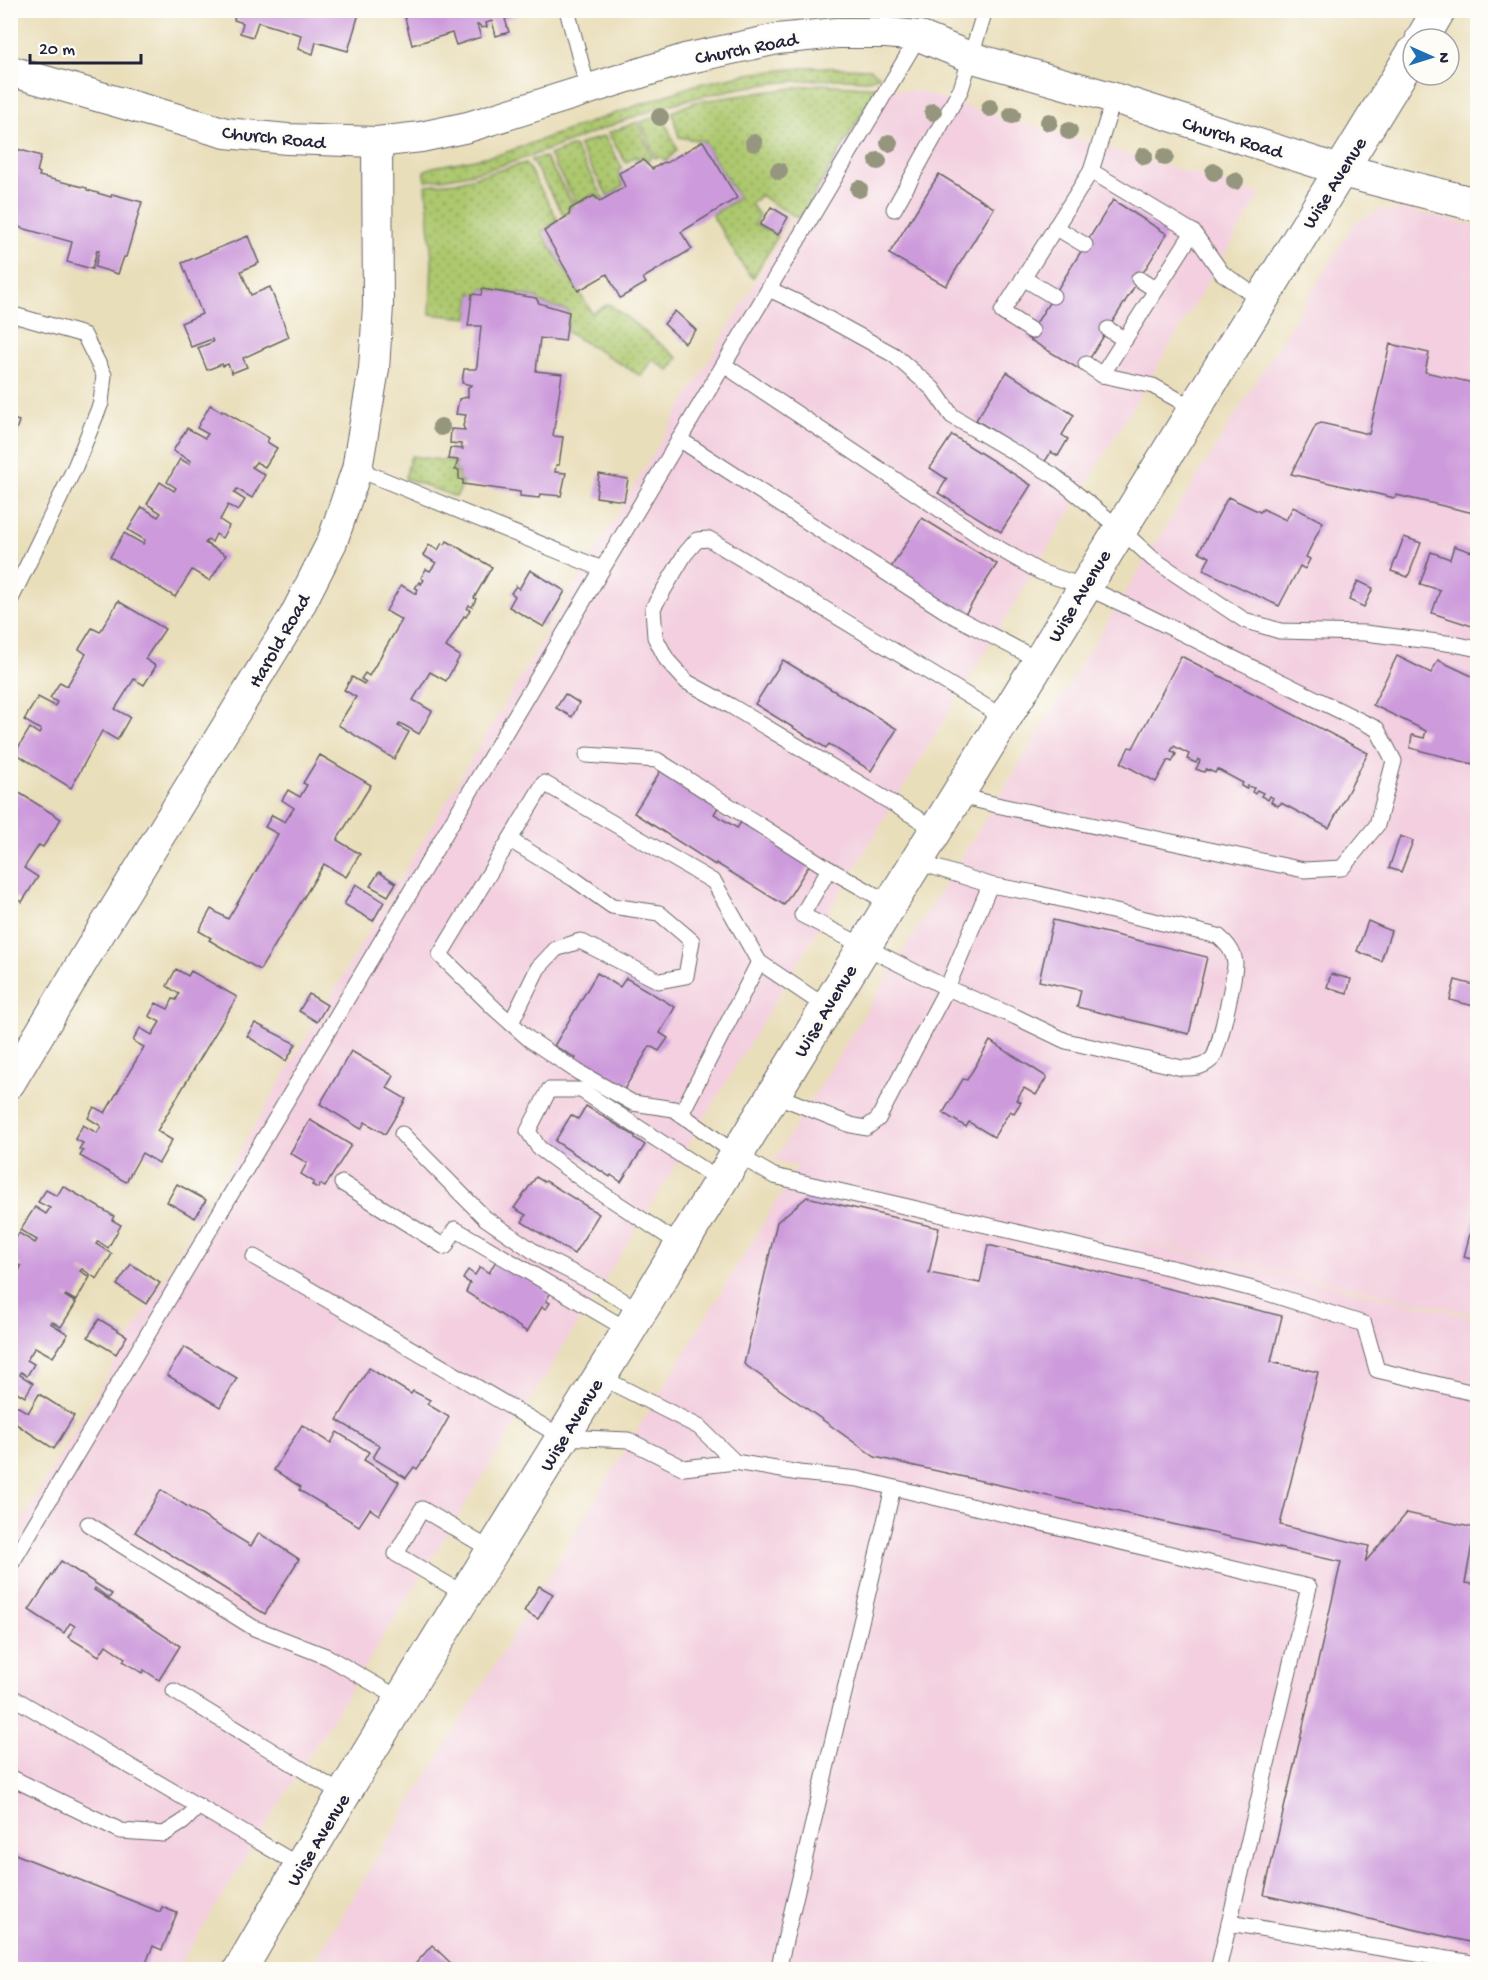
<svg xmlns="http://www.w3.org/2000/svg" width="1488" height="1980" viewBox="0 0 1488 1980" font-family="'Gochi Hand',sans-serif">
	<style>
		.built { fill: #f3cfdf }
		.grass { fill: url(#grass-dots); stroke: #687554; stroke-width: 1.5 }
		.building { fill: #cd9bdc }
		.lines { fill: none; stroke-linecap: round; stroke-linejoin: round }
		.lane-casing { stroke: #686467; stroke-width: 17 }
		.street-casing { stroke: #686467; stroke-width: 32 }
		.secondary-casing { stroke: #686467; stroke-width: 35 }
		.lane { stroke: #fff; stroke-width: 15 }
		.street { stroke: #fff; stroke-width: 30 }
		.secondary { stroke: #fff; stroke-width: 33 }
		.tree { fill: #96967e }
		.labels { text-anchor: middle; stroke-width: 6; stroke-linejoin: round; paint-order: stroke }
		.street-label { font-size: 20px; fill: #22223b; stroke: #fdfcf7 }
	</style>
	<defs>
		<pattern id="grass-dots" width="8" height="8" patternUnits="userSpaceOnUse" patternTransform="scale(1.5)"><rect width="8" height="8" fill="#adc86e"/><path d="M2 2h.1M6 6h.1" fill="none" stroke="#8ca25c" stroke-width="1.8" stroke-linecap="round"/></pattern>
	</defs>
	<rect width="100%" height="100%" fill="#fdfcf7"/>
	<filter id="ink" filterUnits="userSpaceOnUse"><feTurbulence type="fractalNoise" baseFrequency=".0167" numOctaves="2"/><feDisplacementMap in="SourceGraphic" scale="12" xChannelSelector="R" yChannelSelector="G"/><feConvolveMatrix kernelMatrix="1 2 1 2 8 2 1 2 1" color-interpolation-filters="sRGB"/></filter>
	<filter id="wash" filterUnits="userSpaceOnUse"><feTurbulence type="fractalNoise" baseFrequency=".008" numOctaves="4" result="noise"/><feDisplacementMap in="SourceGraphic" scale="24" xChannelSelector="R" yChannelSelector="G"/><feGaussianBlur stdDeviation="1.35" result="paint"/><feColorMatrix in="noise" values="0 0 0 0 0 0 0 0 0 0 0 0 0 0 0 0 0 1.4 0 .05"/><feComposite in="paint" operator="in"/></filter>
	<g filter="url(#wash)">
		<rect width="100%" height="100%" fill="#e9deba"/>
		<g class="built">
			<polygon points="887,89 916,91 1261,194 681,1157 177,1969 11,1970 11,1539 355,955 852,120"/>
			<polygon points="1380,210 1407,210 1477,226 1477,1315 943,1198 1477,1318 1477,1969 309,1970 798,1166 774,1160 1354,223"/>
		</g>
		<g class="grass">
			<path d="M811 67 870 69 879 75C869 83 860 79 848 79 811 79 772 82 735 89 708 95 681 100 656 109 580 135 506 173 426 181L424 171 433 167 501 154 695 85 747 74Z"/>
			<path d="M821 84 877 88 800 219C787 211 772 205 761 195L751 204 759 215 755 224 778 236 753 278 743 266 712 215 739 198 703 141 679 137 672 112 695 102Z"/>
			<polygon points="662,114 677,150 666,161 660,157 655,158 641,122"/>
			<polygon points="638,122 652,157 647,161 643,156 637,159 636,156 626,163 608,133"/>
			<polygon points="604,136 622,167 618,172 623,186 608,196 578,145"/>
			<polygon points="574,146 604,198 600,199 595,194 577,203 549,155"/>
			<polygon points="545,157 574,205 569,208 570,212 564,215 531,160"/>
			<polygon points="526,163 558,220 542,233 592,313 609,304 678,358 669,371 652,359 641,376 567,332 569,311 541,303 536,297 482,288 481,295 471,293 468,318 430,314 432,259 426,185 456,182"/>
			<polygon points="411,456 457,462 454,470 458,471 459,480 462,481 463,485 456,497 405,478"/>
		</g>
		<g id="blocks">
			<g class="building">
				<polygon points="222,10 360,10 348,51 316,42 313,54 298,49 301,35 258,22 253,37 240,33 243,23 234,20 235,15"/>
				<polygon points="403,10 517,10 519,15 505,19 509,32 496,36 492,21 486,23 487,27 481,28 480,25 477,25 481,37 456,45 452,33 412,45"/>
				<polygon points="703,141 737,198 681,232 692,249 643,278 646,283 620,298 607,274 578,291 544,231 569,215 570,209 575,206 594,196 600,201 625,187 619,173 643,160 652,169 664,162 666,163"/>
				<polygon points="14,148 41,156 37,172 40,173 39,176 87,188 87,190 111,197 112,194 142,202 126,257 124,257 118,274 95,267 99,251 97,250 92,269 67,262 72,242 18,227 10,252 10,161"/>
				<polygon points="939,174 994,208 946,286 889,254"/>
				<polygon points="1113,200 1167,234 1082,371 1027,338"/>
				<polygon points="771,207 788,217 778,235 760,225"/>
				<polygon points="248,236 259,263 241,271 251,295 270,287 289,337 243,358 247,367 232,373 228,364 223,366 222,364 207,370 198,348 213,342 212,339 191,347 181,323 202,314 182,263"/>
				<polygon points="482,289 536,298 539,303 569,312 565,341 540,338 536,371 562,374 553,436 563,437 559,465 556,465 555,472 566,473 561,496 540,494 539,498 520,496 520,492 463,484 463,480 459,479 459,470 455,470 458,460 448,459 450,448 463,449 461,444 450,443 451,429 465,430 463,426 466,415 456,414 459,399 468,397 468,387 472,385 462,383 464,369 476,369 477,365 481,326 468,326 469,320 472,294 481,295"/>
				<polygon points="675,311 696,330 685,343 664,324"/>
				<polygon points="1390,344 1429,353 1425,372 1478,384 1478,514 1396,495 1395,498 1291,474 1316,425 1321,423 1369,434"/>
				<polygon points="1007,372 1074,415 1062,435 1068,439 1058,456 1051,452 1044,463 976,420"/>
				<polygon points="210,405 222,412 222,410 269,438 267,442 277,448 265,467 256,462 252,467 265,475 252,498 237,489 234,493 245,500 238,511 228,505 220,520 229,526 222,538 216,534 212,542 208,540 205,543 226,555 210,581 192,570 175,597 110,557 124,533 143,544 145,540 128,530 142,507 158,517 161,513 147,504 160,482 174,491 176,488 167,482 180,459 189,464 191,461 173,451 187,428 205,438 208,434 197,428"/>
				<polygon points="10,418 19,421 11,447 10,447"/>
				<polygon points="952,435 1031,485 1001,532 938,493 947,479 930,468"/>
				<polygon points="599,474 628,479 624,501 596,497"/>
				<polygon points="1228,497 1260,512 1263,509 1286,520 1293,507 1323,522 1306,557 1310,559 1305,569 1300,566 1279,606 1203,570 1210,557 1199,552"/>
				<polygon points="922,518 997,564 964,616 890,569"/>
				<polygon points="1404,537 1421,543 1408,577 1391,571"/>
				<polygon points="447,541 492,567 474,598 476,599 472,607 469,605 467,609 470,610 466,617 464,616 446,647 460,656 446,681 430,672 413,700 432,711 419,734 400,723 398,726 409,732 394,759 338,725 356,697 344,690 352,677 364,684 366,682 361,679 365,673 369,676 402,620 386,611 401,585 416,594 418,589 415,588 419,582 421,584 424,580 421,578 426,569 430,571 436,563 423,555 429,545 438,550 442,543 445,545"/>
				<polygon points="1454,546 1478,554 1478,628 1432,613 1440,590 1420,584 1431,552 1450,559"/>
				<polygon points="530,570 565,591 544,627 509,607 515,596 511,593 516,586 519,589"/>
				<polygon points="1358,581 1373,588 1364,607 1349,600"/>
				<polygon points="118,601 165,629 145,659 156,666 144,685 134,679 115,709 130,717 117,740 102,731 71,788 15,753 30,728 39,734 41,730 24,720 38,697 55,706 57,702 50,698 60,682 67,686 86,654 79,649 92,628 100,632"/>
				<polygon points="1181,656 1368,753 1329,828 1281,803 1278,806 1271,802 1273,798 1270,796 1268,800 1261,796 1263,793 1257,790 1255,794 1252,792 1254,788 1248,786 1246,789 1241,786 1243,783 1217,769 1215,773 1206,769 1204,772 1196,769 1200,761 1198,759 1196,763 1187,759 1189,754 1174,746 1171,751 1176,754 1172,762 1168,760 1156,782 1121,763 1129,747 1133,748"/>
				<polygon points="1397,656 1431,673 1438,660 1478,679 1472,694 1478,697 1478,761 1474,759 1473,764 1410,748 1412,735 1424,738 1426,731 1373,705"/>
				<polygon points="783,660 897,729 871,771 829,744 826,748 755,704"/>
				<polygon points="565,694 579,703 572,717 556,708"/>
				<polygon points="320,755 371,785 337,840 360,854 346,877 324,864 260,970 209,940 211,938 199,931 211,909 228,919 278,834 265,827 272,815 285,822 294,808 282,800 288,790 300,797 307,785 303,783"/>
				<polygon points="661,770 720,804 714,814 737,828 742,821 810,864 784,905 716,863 715,865 634,813"/>
				<polygon points="10,787 61,819 43,847 39,845 24,868 38,877 22,902 10,894"/>
				<polygon points="1400,836 1413,841 1401,872 1389,868"/>
				<polygon points="379,872 396,883 388,896 370,886"/>
				<polygon points="356,884 384,902 373,921 344,904"/>
				<polygon points="1053,920 1207,957 1189,1034 1077,1007 1081,990 1039,981"/>
				<polygon points="1368,921 1391,931 1381,961 1357,951"/>
				<polygon points="176,969 188,976 191,971 237,997 157,1131 172,1140 159,1163 142,1153 126,1182 80,1156 83,1151 79,1149 83,1143 75,1139 83,1125 97,1133 101,1126 88,1118 94,1107 105,1113 144,1047 133,1041 140,1028 152,1035 160,1022 149,1016 156,1003 168,1009 173,999 176,1000 179,994 167,986"/>
				<polygon points="597,973 620,987 626,978 675,1007 660,1033 668,1038 659,1051 650,1046 622,1093 573,1063 576,1058 554,1046"/>
				<polygon points="1331,974 1351,979 1347,993 1327,987"/>
				<polygon points="1455,980 1478,986 1478,1007 1450,1000"/>
				<polygon points="309,994 327,1005 317,1022 299,1011"/>
				<polygon points="255,1023 296,1044 286,1061 247,1036"/>
				<polygon points="990,1041 1047,1077 1036,1095 1024,1088 1016,1100 1021,1102 1014,1113 1010,1111 994,1137 969,1122 966,1127 943,1113 963,1079 967,1080"/>
				<polygon points="351,1051 394,1076 387,1088 406,1099 385,1134 365,1122 361,1129 320,1104"/>
				<polygon points="586,1106 635,1136 635,1138 645,1145 621,1182 611,1175 610,1177 555,1141 571,1115 578,1119"/>
				<polygon points="310,1120 351,1145 325,1187 320,1184 318,1188 312,1185 314,1182 301,1174 307,1163 290,1153"/>
				<polygon points="536,1177 544,1182 546,1181 599,1214 574,1254 522,1222 526,1215 514,1208"/>
				<polygon points="177,1184 206,1200 195,1218 167,1202"/>
				<polygon points="63,1186 114,1216 112,1220 121,1225 108,1248 98,1241 96,1244 112,1254 97,1279 82,1269 80,1271 90,1277 76,1301 66,1295 65,1296 76,1303 61,1327 51,1321 50,1323 68,1334 53,1357 35,1347 27,1360 34,1364 27,1376 21,1372 20,1375 33,1383 25,1397 10,1388 10,1264 20,1269 21,1266 10,1260 10,1247 19,1233 35,1243 37,1240 20,1230 35,1207 46,1214 50,1208 38,1202 46,1190 57,1196"/>
				<polygon points="807,1197 939,1228 929,1273 980,1283 988,1245 1282,1316 1271,1362 1318,1372 1280,1525 1369,1546 1365,1562 1407,1513 1475,1528 1465,1583 1478,1585 1478,1944 1264,1895 1341,1562 875,1457 744,1364 777,1222"/>
				<polygon points="1475,1214 1478,1215 1478,1261 1464,1257"/>
				<polygon points="497,1259 551,1292 546,1301 550,1303 546,1309 542,1307 527,1332 466,1292 470,1283 463,1279 468,1270 475,1275 480,1267 489,1273"/>
				<polygon points="131,1264 160,1283 146,1304 117,1285"/>
				<polygon points="99,1319 127,1336 116,1354 88,1337"/>
				<polygon points="184,1347 237,1378 220,1407 167,1375"/>
				<polygon points="369,1368 411,1394 413,1391 430,1400 427,1404 449,1417 429,1452 417,1469 414,1467 406,1478 373,1458 380,1446 337,1420"/>
				<polygon points="39,1394 74,1416 54,1449 10,1420 10,1410 14,1404 28,1413"/>
				<polygon points="302,1425 331,1443 337,1432 369,1452 364,1460 399,1482 379,1515 370,1509 359,1526 299,1490 301,1487 274,1470"/>
				<polygon points="161,1490 251,1546 259,1533 299,1559 265,1614 135,1532"/>
				<polygon points="61,1561 112,1594 109,1598 95,1588 94,1590 180,1646 159,1680 144,1670 142,1673 123,1661 125,1658 106,1645 99,1656 68,1637 75,1626 70,1623 64,1633 29,1610"/>
				<polygon points="539,1586 553,1594 538,1619 524,1611"/>
				<polygon points="10,1852 160,1912 162,1907 177,1913 162,1950 153,1946 143,1970 10,1970"/>
				<polygon points="432,1945 458,1970 410,1970"/>
			</g>
		</g>
	</g>
	<g filter="url(#ink)">
		<use href="#blocks" fill-opacity="0" stroke="#686467" stroke-width="1.5"/>
		<g class="lines">
			<g class="lane-casing">
				<g id="lane">
					<polyline points="567,10 588,89"/>
					<polyline points="894,209 961,89 985,10"/>
					<polyline points="1055,227 1085,245"/>
					<polyline points="1193,232 1222,273 1260,299"/>
					<polyline points="1023,278 1053,296"/>
					<polyline points="1139,279 1156,290"/>
					<polyline points="769,289 805,306 894,355 933,389 952,416 1053,475 1119,528 1153,559 1244,620 1280,631 1365,633 1454,644 1478,649"/>
					<polyline points="10,314 84,335 104,375 101,403 75,467 10,601"/>
					<polyline points="1108,329 1125,340"/>
					<polyline points="1032,331 1002,312 1091,171 1114,98"/>
					<polyline points="1086,364 1102,375 1193,232 1091,171"/>
					<polyline points="724,365 993,545 1040,572 1083,586 1125,605 1377,729 1394,761 1377,825 1342,868 1304,870 1001,806 956,795"/>
					<polyline points="1102,375 1153,386 1193,408"/>
					<polyline points="679,439 950,614 1038,660"/>
					<polyline points="357,469 602,569"/>
					<polyline points="587,755 657,760 829,869 802,915 947,988 878,1119 866,1128 851,1125 773,1094"/>
					<polyline points="935,829 731,706 687,682 667,660 655,637 653,608 685,554 697,540 709,539 1003,717"/>
					<polyline points="510,840 574,879 612,906 659,913 692,941 686,976 659,981 580,941 556,949 538,968 511,1023"/>
					<path d="M915 861 990 885 1035 893 1218 936C1226 943 1234 951 1235 963 1235 975 1219 1052 1212 1059 1202 1068 1195 1068 1182 1068L1066 1041 1016 1017 947 988 990 885"/>
					<polyline points="829,869 889,903"/>
					<polyline points="826,1007 759,962 714,882 544,783 440,955 495,1009 529,1039 578,1072 633,1103 674,1109 736,1154 774,1176 1189,1272 1264,1292 1364,1324 1377,1370 1478,1394"/>
					<polyline points="681,1114 759,962"/>
					<polyline points="402,1134 485,1218 542,1257 601,1287 640,1311"/>
					<polyline points="342,1183 445,1247 455,1229 628,1330"/>
					<polyline points="681,1245 591,1186 539,1148 528,1131 549,1090 581,1090 719,1180"/>
					<polyline points="254,1257 562,1437 628,1440 684,1468 735,1462 799,1473 858,1479 1309,1587 1218,1970"/>
					<polyline points="599,1376 699,1427 735,1462"/>
					<polyline points="88,1524 254,1628 328,1657 402,1700"/>
					<polyline points="10,1566 919,36"/>
					<polyline points="466,1595 396,1554 422,1509 493,1551"/>
					<polyline points="174,1691 344,1795"/>
					<polyline points="10,1701 14,1698 300,1866"/>
					<polyline points="10,1777 121,1831 164,1834 183,1822 199,1806"/>
					<polyline points="1229,1923 1478,1964"/>
					<polyline points="778,1970 893,1488"/>
				</g>
			</g>
			<g class="street-casing">
				<g id="street">
					<polyline points="10,71 226,133 287,139 377,142 421,137 468,127 685,59 777,39 837,33 886,33 919,36 970,57 1114,98 1340,170"/>
					<polyline points="10,1083 89,951 295,615 332,542 357,469 374,369 378,306 377,142"/>
				</g>
			</g>
			<g class="secondary-casing">
				<g id="secondary">
					<polyline points="1422,39 1439,10"/>
					<polyline points="1340,170 1478,205"/>
					<path d="M240 1970C370 1745 509 1525 645 1304 900 886 1155 468 1413 53"/>
				</g>
			</g>
			<use href="#lane" class="lane"/>
			<use href="#street" class="street"/>
			<use href="#secondary" class="secondary"/>
		</g>
		<g class="tree">
			<circle cx="990" cy="108" r="9"/>
			<circle cx="933" cy="112" r="9"/>
			<circle cx="1012" cy="115" r="9"/>
			<circle cx="660" cy="117" r="9"/>
			<circle cx="1049" cy="122" r="9"/>
			<circle cx="1069" cy="131" r="9"/>
			<circle cx="754" cy="143" r="9"/>
			<circle cx="889" cy="143" r="9"/>
			<circle cx="1144" cy="156" r="9"/>
			<circle cx="1165" cy="157" r="9"/>
			<circle cx="878" cy="161" r="9"/>
			<circle cx="779" cy="171" r="9"/>
			<circle cx="1214" cy="172" r="9"/>
			<circle cx="1235" cy="181" r="9"/>
			<circle cx="859" cy="189" r="9"/>
			<circle cx="441" cy="427" r="9"/>
		</g>
	</g>
	<g class="labels">
		<g class="street-label">
			<text transform="translate(746 47) rotate(-11)" y="7">Church Road</text>
			<text transform="translate(274 136) rotate(6)" y="7">Church Road</text>
			<text transform="translate(1233 136) rotate(17)" y="7">Church Road</text>
			<text transform="translate(1333 182) rotate(-58)" y="7">Wise Avenue</text>
			<text transform="translate(1078 595) rotate(-59)" y="7">Wise Avenue</text>
			<text transform="translate(278 640) rotate(-60)" y="7">Harold Road</text>
			<text transform="translate(824 1010) rotate(-59)" y="7">Wise Avenue</text>
			<text transform="translate(570 1424) rotate(-59)" y="7">Wise Avenue</text>
			<text transform="translate(317 1839) rotate(-59)" y="7">Wise Avenue</text>
		</g>
	</g>
	<rect width="1488" height="1980" fill="none" stroke="#fdfcf7" stroke-width="36"/>
	<g transform="translate(1431 57) rotate(93)"><circle r="28" fill="#fdfcf7" stroke="#a5a5ac" stroke-width="1.5"/>
	<path d="M0-4.5L10 22L0 15L-10 22Z" fill="#1f6fb2"/>
	<text y="-9" font-size="16" font-weight="bold" text-anchor="middle" fill="#22223b">N</text>
	</g>
	<path d="M30 54v9h111v-9" fill="none" stroke="#22223b" stroke-width="3"/>
	<text x="39" y="54" font-size="18" fill="#22223b" stroke="#fdfcf7" stroke-width="4.5" paint-order="stroke">20 m</text>
</svg>
